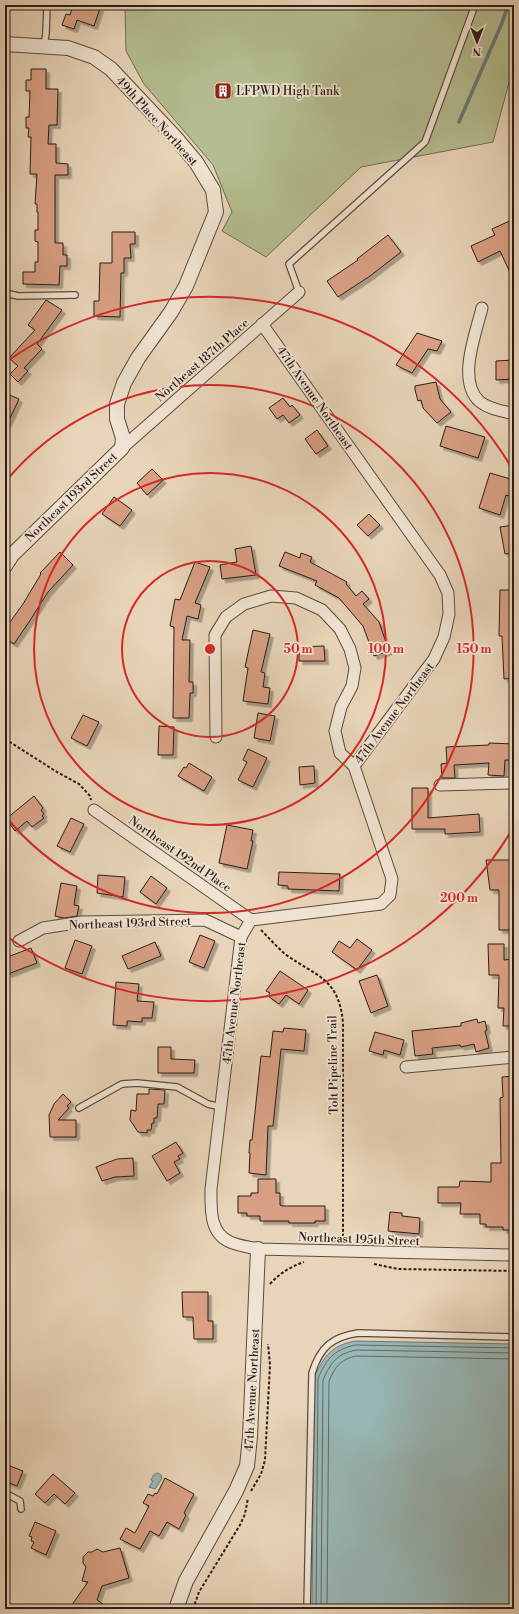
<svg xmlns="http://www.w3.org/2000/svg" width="519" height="1614" viewBox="0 0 519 1614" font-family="'Libre Bodoni',serif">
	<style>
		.green { fill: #b4bd90; stroke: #706d53 }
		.water { fill: #98b7b6; stroke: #6c7976 }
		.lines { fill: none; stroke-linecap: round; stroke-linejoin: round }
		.shore { stroke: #626a66; stroke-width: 1 }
		.stream { stroke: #6c7976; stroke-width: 3.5 }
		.building { fill: #d9a084; stroke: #2b1d16; filter: url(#shadow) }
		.service-casing { stroke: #5a4b3e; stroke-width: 8 }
		.minor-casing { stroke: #5a4b3e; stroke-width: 13 }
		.tertiary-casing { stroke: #5a4b3e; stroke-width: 16 }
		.path { stroke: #2b1d16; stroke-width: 2; stroke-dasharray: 3 2; stroke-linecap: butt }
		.service { stroke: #f0e3d1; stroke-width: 5.5 }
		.minor { stroke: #f0e3d1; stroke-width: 11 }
		.tertiary { stroke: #f0e3d1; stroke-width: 14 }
		.ring { fill: none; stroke: #d62828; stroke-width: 2 }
		.labels { text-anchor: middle; stroke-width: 3.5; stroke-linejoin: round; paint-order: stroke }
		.poi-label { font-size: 12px; fill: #2b1d16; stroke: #f0e3d1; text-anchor: start }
		.street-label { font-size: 12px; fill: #2b1d16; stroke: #f0e3d1 }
		.centre { fill: #d62828; stroke: #f0e3d1; stroke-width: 2 }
		.ring-label { font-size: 12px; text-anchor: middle; font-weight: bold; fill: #d62828; stroke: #f0e3d1; stroke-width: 3.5; stroke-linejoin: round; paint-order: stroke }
	</style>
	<defs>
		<filter id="shadow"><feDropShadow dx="3.5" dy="3.5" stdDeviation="0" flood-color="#0004"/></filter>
	</defs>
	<rect width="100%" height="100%" fill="#e8d4b8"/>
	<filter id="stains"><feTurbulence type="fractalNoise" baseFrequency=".005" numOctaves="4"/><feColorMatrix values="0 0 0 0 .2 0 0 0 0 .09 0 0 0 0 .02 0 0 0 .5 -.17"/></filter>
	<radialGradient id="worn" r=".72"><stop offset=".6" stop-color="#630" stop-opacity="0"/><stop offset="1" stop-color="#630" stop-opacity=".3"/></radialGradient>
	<polygon class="green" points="125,5 514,5 514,64 493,142 361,167 266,257 222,231 232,212 213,165 144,84 126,51"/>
	<g class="water">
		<path d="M355 1341 514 1344V1609H312L314 1377C325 1356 330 1346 355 1341Z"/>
		<path d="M158 1473 161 1475 162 1478 155 1489 149 1487 153 1481 151 1480C153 1476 154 1473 158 1473Z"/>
	</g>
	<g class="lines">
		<g class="shore">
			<path d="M316 1609 318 1378C327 1359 333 1350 355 1345L514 1348"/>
			<path d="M321 1609 323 1380C331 1362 337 1354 356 1350L514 1353"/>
			<path d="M327 1609 329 1381C335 1367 341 1359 356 1356L514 1359"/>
		</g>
		<polyline class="stream" points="459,122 502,23 508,5"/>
	</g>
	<g class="building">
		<polygon points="73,5 91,5 100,8 94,26 77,20 74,29 62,25 66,14 70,15"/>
		<polygon points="31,69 46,69 46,89 58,89 57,125 49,125 48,144 56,144 56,163 68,164 68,175 55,175 55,243 63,243 63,255 67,255 67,266 60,266 59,285 23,284 23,272 35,272 35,262 38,262 38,242 35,241 35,230 38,230 38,212 37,212 37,204 35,204 37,174 30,174 31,137 28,137 29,128 26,128 26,117 29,117 30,91 26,91 26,80 31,80"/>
		<circle cx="223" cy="90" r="6"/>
		<polygon points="514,219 514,281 500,251 478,262 471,246 495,235 492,229"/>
		<polygon points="112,232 135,232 135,244 130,244 131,258 124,258 124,273 121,273 120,317 94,316 94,301 99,301 100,263 112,263"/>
		<polygon points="388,235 401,252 370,276 338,297 327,281 358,260 357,259"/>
		<polygon points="46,300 62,310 37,344 42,349 24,368 28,371 18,382 10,374 18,366 9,358 35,330 28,325"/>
		<polygon points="417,333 442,341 437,351 428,349 412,373 396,365"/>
		<polygon points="514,360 514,379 496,380 496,361"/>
		<polygon points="436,382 440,399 451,412 437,423 423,408 421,400 418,401 415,390 415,386"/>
		<polygon points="5,393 19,399 5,429"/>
		<polygon points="283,398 290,407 292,405 300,415 289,423 283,415 277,419 269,408"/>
		<polygon points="446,426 485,437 478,458 440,446"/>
		<polygon points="317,430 328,446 316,454 305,439"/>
		<polygon points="152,469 163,480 147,495 137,483"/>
		<polygon points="490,473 514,480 514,491 512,497 506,495 500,515 479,508"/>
		<polygon points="114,497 132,510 120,526 102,514"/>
		<polygon points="369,514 380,525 368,536 357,525"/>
		<polygon points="514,525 514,553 505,554 500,527"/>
		<polygon points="251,546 256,575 222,579 220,565 237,562 235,549"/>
		<polygon points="60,552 73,565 48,592 29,622 14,644 5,638 5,629 23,604 41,574 40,573"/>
		<polygon points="285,552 300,558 301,553 312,557 310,562 347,582 346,584 356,596 362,591 369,599 363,604 379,622 389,651 374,656 363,626 339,598 315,585 317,581 279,566"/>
		<polygon points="195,562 210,567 195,603 201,605 198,619 187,616 182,640 190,640 189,682 193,682 193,693 190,693 189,718 173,718 174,627 170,626 175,599 180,600"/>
		<polygon points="500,590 514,590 514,678 504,679 502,636 499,636"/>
		<polygon points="253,630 270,634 261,672 265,673 263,687 270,688 268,704 243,701 248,668 245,667"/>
		<polygon points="324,646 325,661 299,661 299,647"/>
		<polygon points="258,713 275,716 270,741 254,738"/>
		<polygon points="83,715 99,722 87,746 71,738"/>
		<polygon points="159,726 174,727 173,755 158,755"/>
		<polygon points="489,743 514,744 514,760 505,760 504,776 488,775 489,763 454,765 455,778 442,778 441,764 447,763 446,747 489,745"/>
		<polygon points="248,749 267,758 253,787 238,780 247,762 243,760"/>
		<polygon points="189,763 212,777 204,791 178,776 184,767 186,768"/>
		<polygon points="314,766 315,783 300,785 299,767"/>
		<polygon points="412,788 428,788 428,818 479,814 480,832 445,834 445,829 412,829"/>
		<polygon points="34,796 43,808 41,810 44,814 42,816 44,818 32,827 27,821 15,831 6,819"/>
		<polygon points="71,818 84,824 70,852 57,846"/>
		<polygon points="227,825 253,830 251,841 253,841 247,869 219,863"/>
		<polygon points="486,860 514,860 514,876 510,876 510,902 514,902 514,930 499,930 499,890 490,890"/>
		<polygon points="279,872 340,874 339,891 288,889 288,886 278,885"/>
		<polygon points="98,875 125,877 123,897 97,893"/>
		<polygon points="151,876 167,888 156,904 140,892"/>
		<polygon points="61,883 77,886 74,905 79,906 77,916 64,918 55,916"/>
		<polygon points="200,935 215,941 204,968 189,962"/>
		<polygon points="357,939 372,950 357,970 332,952 339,941 350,948"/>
		<polygon points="75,940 92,946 82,974 65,968"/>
		<polygon points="155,942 161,956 128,969 122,956"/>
		<polygon points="488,944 504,944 504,960 514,959 514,1026 503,1026 504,1008 498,1008 499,975 489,975"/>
		<polygon points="31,948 37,963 8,974 5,967 5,958"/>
		<polygon points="280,971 308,990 299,1004 286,995 279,1004 268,996 270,993 266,991"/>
		<polygon points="377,975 388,1006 371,1013 359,981"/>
		<polygon points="116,982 139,984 137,1001 154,1002 152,1018 142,1018 142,1022 127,1021 127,1026 113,1025"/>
		<polygon points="477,1019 478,1023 485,1021 487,1030 485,1031 489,1048 476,1052 474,1044 461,1047 460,1045 432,1048 433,1054 415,1056 412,1031 461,1026 461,1023"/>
		<polygon points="284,1028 306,1030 304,1051 281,1049 273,1126 268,1126 266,1175 249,1173 250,1153 249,1153 250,1140 252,1140 261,1056 270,1057 273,1031 283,1032"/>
		<polygon points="375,1032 404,1040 400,1055 384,1050 383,1055 369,1051"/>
		<polygon points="158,1047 171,1047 171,1059 195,1060 194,1073 158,1073"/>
		<polygon points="514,1076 514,1230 503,1230 503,1227 486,1227 486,1224 480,1224 480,1214 460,1214 461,1203 438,1203 438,1187 459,1187 460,1181 491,1182 491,1163 501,1163 500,1098 503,1097 502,1077"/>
		<polygon points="149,1089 165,1090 164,1104 158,1104 157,1118 154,1118 154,1123 152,1123 151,1130 147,1130 147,1133 138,1132 130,1120 131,1110 136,1111 137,1094 149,1094"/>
		<polygon points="63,1094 71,1102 67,1106 69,1108 58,1120 76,1120 76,1137 50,1137 49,1115 54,1104"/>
		<polygon points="176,1142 183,1153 178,1156 180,1159 174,1162 180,1173 167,1181 152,1156"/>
		<polygon points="133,1158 134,1176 115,1177 102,1181 96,1167 117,1159"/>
		<polygon points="258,1179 276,1179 276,1193 280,1193 280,1205 282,1206 325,1206 325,1221 315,1221 315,1223 289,1223 289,1221 260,1221 260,1216 247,1216 247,1213 238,1213 238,1196 251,1196 251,1193 258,1193"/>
		<polygon points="390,1212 402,1213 402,1216 420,1218 419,1234 388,1231"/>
		<polygon points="182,1292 208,1292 208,1321 213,1321 213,1339 194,1339 193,1317 183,1317"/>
		<polygon points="5,1464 23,1471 17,1486 5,1481"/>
		<polygon points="53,1474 75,1493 65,1504 54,1494 45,1503 35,1494"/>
		<polygon points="165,1478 194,1494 184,1513 186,1515 179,1529 167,1522 159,1536 150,1531 140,1549 120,1539 126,1528 135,1533 149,1506 143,1503 148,1494 153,1496 155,1493 157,1494"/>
		<polygon points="35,1522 56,1531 46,1555 31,1548 34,1542 31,1541 32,1537 29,1536"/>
		<polygon points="120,1548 129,1578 102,1586 97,1600 110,1609 69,1609 88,1582 82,1581 86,1567 83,1563 83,1557 88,1552 92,1552 97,1549 103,1552"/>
	</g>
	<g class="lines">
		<g class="service-casing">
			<g id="service">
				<polyline points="44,46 46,33 47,5"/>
				<polyline points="299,292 289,264 425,142 475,5"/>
				<polyline points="5,293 18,296 75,295"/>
				<polyline points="79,1108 122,1084 137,1083 177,1087 208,1104 221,1107"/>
				<polyline points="5,1493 20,1501 21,1509"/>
				<path d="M307 1609 312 1373C320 1347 332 1337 358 1333L514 1337"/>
			</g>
		</g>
		<g class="minor-casing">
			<g id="minor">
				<path d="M482 308C476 333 457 380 479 401 488 409 503 411 514 414"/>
				<polyline points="122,448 299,292"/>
				<polyline points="216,737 215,635 226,617 244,604 271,596 296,598 322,610 340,629 350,649 355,668 352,686 341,707 335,731 340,753 354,766"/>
				<polyline points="440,785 514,783"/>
				<polyline points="94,810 251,920"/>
				<polyline points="251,920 381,904 390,895 392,879 354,766 434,659 444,637 449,614 448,593 440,575 262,324"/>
				<path d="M251 920 241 937 211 1189C211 1208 209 1233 230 1242 239 1246 249 1247 258 1249L514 1255"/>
				<polyline points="19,941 43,928 82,922 205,920 241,937"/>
				<polyline points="406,1067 514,1057"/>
			</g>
		</g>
		<g class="tertiary-casing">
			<g id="tertiary">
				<polyline points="5,44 68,48 94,57 111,69 175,137 196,162 213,190 216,212 186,286 171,312 138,358 124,383 117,404 117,419 123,438 122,448 12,555 5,566"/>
				<polyline points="176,1609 186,1581 236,1491 247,1466 250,1437 258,1249"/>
			</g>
		</g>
		<g class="path">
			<polyline points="5,739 57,772 79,784 90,796 91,800"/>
			<path d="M261 930C269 938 277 947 285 954 317 977 339 978 343 1023V1239"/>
			<polyline points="374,1264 398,1269 514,1271"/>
			<path d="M270 1284C280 1273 290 1267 304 1262"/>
			<polyline points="251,1491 261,1474 265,1460 270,1365 268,1344"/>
			<polyline points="193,1609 199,1592 240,1525 245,1514 248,1498"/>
		</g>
		<use href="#service" class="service"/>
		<use href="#minor" class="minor"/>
		<use href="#tertiary" class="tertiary"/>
	</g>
	<g class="ring">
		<circle cx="210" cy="649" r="88"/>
		<circle cx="210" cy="649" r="176"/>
		<path d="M6 481A264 264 0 1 1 6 817"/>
		<path d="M513 828A352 352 0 0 1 6 936M6 362A352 352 0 0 1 513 470"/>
	</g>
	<defs>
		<g id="building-square" transform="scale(0.9)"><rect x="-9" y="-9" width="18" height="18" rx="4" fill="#8f2418" stroke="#f0e3d1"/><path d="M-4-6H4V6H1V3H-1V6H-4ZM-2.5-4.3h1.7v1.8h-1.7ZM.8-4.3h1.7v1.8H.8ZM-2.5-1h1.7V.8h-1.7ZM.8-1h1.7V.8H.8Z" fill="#fff"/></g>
	</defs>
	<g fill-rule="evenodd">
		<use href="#building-square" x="223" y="91"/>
	</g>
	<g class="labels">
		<g class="poi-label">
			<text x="236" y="95">LFPWD High Tank</text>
		</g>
		<g class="street-label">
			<text transform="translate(157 121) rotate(48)" y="4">49th Place Northeast</text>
			<text transform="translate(202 360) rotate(-41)" y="4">Northeast 187th Place</text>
			<text transform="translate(315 398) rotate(55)" y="4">47th Avenue Northeast</text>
			<text transform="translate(71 497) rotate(-44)" y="4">Northeast 193rd Street</text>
			<text transform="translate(394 713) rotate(-53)" y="4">47th Avenue Northeast</text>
			<text transform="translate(180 854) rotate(35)" y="4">Northeast 192nd Place</text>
			<text transform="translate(130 923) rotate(-2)" y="4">Northeast 193rd Street</text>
			<text transform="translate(234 1003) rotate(-83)" y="4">47th Avenue Northeast</text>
			<text transform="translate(333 1065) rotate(-91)" y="4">Tolt Pipeline Trail</text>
			<text transform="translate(359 1239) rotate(2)" y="4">Northeast 195th Street</text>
			<text transform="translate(252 1390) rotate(-87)" y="4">47th Avenue Northeast</text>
		</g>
	</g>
	<circle cx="210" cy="649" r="6" class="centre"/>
	<g class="ring-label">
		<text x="298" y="653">50 m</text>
		<text x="386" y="653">100 m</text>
		<text x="474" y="653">150 m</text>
		<text x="459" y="902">200 m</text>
	</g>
	<rect width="519" height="1614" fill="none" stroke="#e8d4b8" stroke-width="20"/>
	<rect x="6" y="6" width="507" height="1602" fill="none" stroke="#2b1d16" stroke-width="2"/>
	<rect x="10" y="10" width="499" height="1594" fill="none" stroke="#2b1d16"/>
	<g transform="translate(477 42) rotate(180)" stroke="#f0e3d1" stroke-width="3" paint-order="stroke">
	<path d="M0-3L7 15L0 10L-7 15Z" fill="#2b1d16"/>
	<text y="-6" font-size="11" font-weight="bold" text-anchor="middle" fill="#2b1d16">N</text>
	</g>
	<rect width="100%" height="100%" filter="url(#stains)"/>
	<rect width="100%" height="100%" fill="url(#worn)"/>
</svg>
